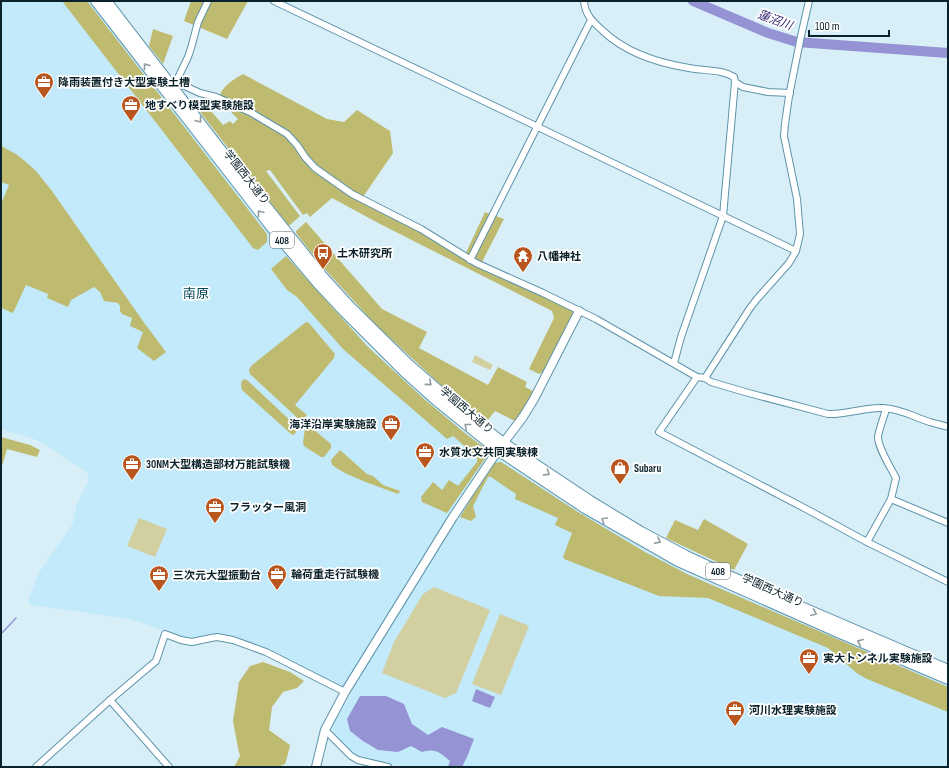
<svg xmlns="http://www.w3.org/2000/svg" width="949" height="768" viewBox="0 0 949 768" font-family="'Sofia Sans Condensed','Noto Sans JP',sans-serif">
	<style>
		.built { fill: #c3eafa }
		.green { fill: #d2cfa0 }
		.forest { fill: #beba70 }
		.water { fill: #9593d4 }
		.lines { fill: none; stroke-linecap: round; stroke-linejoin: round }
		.stream { stroke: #9593d4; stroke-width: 1.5 }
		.river { stroke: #9593d4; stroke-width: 10 }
		.minor-casing { stroke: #5d94aa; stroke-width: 8 }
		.tertiary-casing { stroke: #5d94aa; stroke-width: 10 }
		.trunk-casing { stroke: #5d94aa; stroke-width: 12 }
		.minor { stroke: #fff; stroke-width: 6 }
		.tertiary { stroke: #fff; stroke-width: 8 }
		.trunk { stroke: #fff; stroke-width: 10 }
		.oneway { stroke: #919ca0 }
		.labels { text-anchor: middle; stroke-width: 3.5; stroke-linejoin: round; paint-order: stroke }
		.shield { fill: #fff; stroke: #54646b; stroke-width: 1 }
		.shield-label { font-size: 10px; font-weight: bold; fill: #0b222b }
		.poi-label { font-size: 11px; font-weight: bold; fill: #0b222b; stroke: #fff; text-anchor: start }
		.street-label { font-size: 11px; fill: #0b222b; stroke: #fff }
		.water-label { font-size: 12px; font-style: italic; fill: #352874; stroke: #fff }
		.quarter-label { font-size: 13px; fill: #004054; stroke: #fff }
	</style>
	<rect width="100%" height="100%" fill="#d9eff8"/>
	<polygon class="built" points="1,1 89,1 268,232 286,254 368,346 425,398 467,434 502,461 578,511 646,551 689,574 948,686 948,767 427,767 390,765 355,756 333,733 332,726 352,692 267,649 225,634 210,634 192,638 183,637 130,619 31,605 28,601 38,574 73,523 76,506 88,481 88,473 46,445 34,439 5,430 1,428"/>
	<g class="green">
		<polygon points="475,355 493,365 490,370 472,362"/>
		<polygon points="139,518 167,529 155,557 127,546"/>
		<polygon points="434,587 490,610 456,693 445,698 382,673 394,642 423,594"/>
		<polygon points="500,614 529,626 501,695 472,684"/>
	</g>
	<g class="forest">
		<polygon points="62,1 87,1 267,234 267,242 258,250 253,248"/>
		<polygon points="191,1 248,1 227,39 184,21"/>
		<polygon points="153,29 173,36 163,64 149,46"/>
		<path d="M243 74 327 119 344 122 357 110 390 131 393 153 363 197 464 257 485 212 504 219 480 266 574 311 544 372 539 374 529 369 554 318 552 311 382 225 332 198 310 217 307 213 303 215 270 170 266 171 300 216 290 225H288L197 108 204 103 223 125 230 121 233 124 238 119 219 100C220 87 233 80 243 74Z"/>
		<polygon points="1,146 16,154 26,162 36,171 52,191 145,324 166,352 154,361 137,348 143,332 130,326 132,318 122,314 120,311 120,306 118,303 104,301 100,292 94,287 71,300 68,307 47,298 48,294 26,285 13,313 1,308 1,204 9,185 1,182"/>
		<polygon points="306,222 382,309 427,332 419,348 488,385 498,367 527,382 525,387 533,391 532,395 515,421 495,411 487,421 441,385 375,324 321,265 296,233 296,231"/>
		<polygon points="286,256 367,346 424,399 466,434 485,448 487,456 447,513 422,502 421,497 433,482 442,490 449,480 458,486 477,462 477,457 453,436 447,439 343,349 297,297 287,290 271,269"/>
		<polygon points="306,322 309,323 335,354 334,358 295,405 307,415 303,419 307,424 331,444 331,448 324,457 321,457 304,446 303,443 305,428 303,423 250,374 249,370 251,366"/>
		<path d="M244 379 247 380 294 424 296 428V432L294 435 291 434 242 390C241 386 240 382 244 379Z"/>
		<polygon points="1,437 30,445 40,450 37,457 7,449 3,463 1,467"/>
		<path d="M340 450 367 474 373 476 383 485 400 491 398 494C378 486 350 478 332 465L331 460Z"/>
		<polygon points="501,462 578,512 645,552 689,575 948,687 948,712 867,679 858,674 828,648 708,598 659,596 564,559 563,557 572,533 555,525 558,518 515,499 516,494 491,477 488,477 473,506 476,517 471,521 460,517 493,463"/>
		<polygon points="704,519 748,544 734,570 666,538 675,520 698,530"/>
		<polygon points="263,662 290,672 304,681 297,688 283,692 272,707 269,730 290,745 288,754 285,764 278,767 234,767 240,756 238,748 233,721 239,682 250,666"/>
	</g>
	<g class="water">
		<polygon points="476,689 495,697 490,708 472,701"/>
		<path d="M360 696H386L404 704 412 724 428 735 442 727 474 739 467 757 462 767H448L450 761C439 752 436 748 422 752L411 746 398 752 378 750 363 741 350 731 347 719Z"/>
	</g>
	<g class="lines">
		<polyline class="stream" points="1,634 16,618"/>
		<polyline class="river" points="693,1 768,33 797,42 948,53"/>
		<g class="minor-casing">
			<g id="minor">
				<polyline points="274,1 538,127 796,251"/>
				<path d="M584 1C585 15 593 22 603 31 626 53 658 63 689 68 704 71 721 69 734 77L735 82 743 87 768 92 790 93"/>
				<polyline points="176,82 188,57 191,48 198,22 208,1"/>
				<path d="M172 85 176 82 200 93 216 97 250 112 287 134 297 145 305 157 315 168 352 194 421 229 476 263 543 293 596 319 697 377 705 378 711 382 745 392 828 414C847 415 864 407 883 408 902 409 913 417 930 422 936 424 942 425 948 427"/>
				<polyline points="470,260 591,20"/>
				<polyline points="674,363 681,337 723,216 735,82"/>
				<polyline points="697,377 659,432 810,511 867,542 948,582"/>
				<polyline points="705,378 750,308 757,299 789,263 796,251 800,234 797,199 784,136 785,124 789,96 801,36 809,1"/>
				<polyline points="891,499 948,523"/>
				<path d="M867 542 891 499 896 478C891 468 878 448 878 437 879 429 884 417 886 409"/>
				<polyline points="110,700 169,767"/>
				<polyline points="325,730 351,756 358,760 388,767"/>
				<polyline points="36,767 110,700 156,661 165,634 181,640 192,642 211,638 217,637 233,640 266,652 345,692"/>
			</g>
		</g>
		<g class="tertiary-casing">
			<polyline id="tertiary" points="316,767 325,730 345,692 453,517 498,450 523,417 534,399 579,311"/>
		</g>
		<g class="trunk-casing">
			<g id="trunk">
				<polyline points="96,1 280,238 317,282 345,312 404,371 435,399 498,450 585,508 678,561 840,633 948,679"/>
				<polyline points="106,1 223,153 321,275 350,307 409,365 462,411 503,443 590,501 641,532 686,556 729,576 948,670"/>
			</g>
		</g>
		<use href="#minor" class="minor"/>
		<use href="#tertiary" class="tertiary"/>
		<use href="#trunk" class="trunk"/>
	</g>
	<defs><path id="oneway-chevron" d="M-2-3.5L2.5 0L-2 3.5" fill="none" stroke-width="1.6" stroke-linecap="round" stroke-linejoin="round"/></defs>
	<g class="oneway">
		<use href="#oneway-chevron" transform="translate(146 66) rotate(-128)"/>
		<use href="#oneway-chevron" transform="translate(199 120) rotate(53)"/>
		<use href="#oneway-chevron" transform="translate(260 213) rotate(-128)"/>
		<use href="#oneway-chevron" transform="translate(429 383) rotate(41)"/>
		<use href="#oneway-chevron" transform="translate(467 426) rotate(-141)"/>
		<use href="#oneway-chevron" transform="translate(547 473) rotate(33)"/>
		<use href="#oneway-chevron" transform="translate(604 520) rotate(-150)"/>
		<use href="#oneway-chevron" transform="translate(658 541) rotate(28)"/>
		<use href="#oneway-chevron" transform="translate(814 613) rotate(23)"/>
		<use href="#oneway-chevron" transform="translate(860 642) rotate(-157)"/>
	</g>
	<defs>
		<g id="office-pin" transform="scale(1)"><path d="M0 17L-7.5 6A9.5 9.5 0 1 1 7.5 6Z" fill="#b9561f" stroke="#fff"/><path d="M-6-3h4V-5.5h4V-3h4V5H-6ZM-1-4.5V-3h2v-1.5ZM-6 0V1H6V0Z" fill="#fff"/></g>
		<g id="bus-pin" transform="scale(1)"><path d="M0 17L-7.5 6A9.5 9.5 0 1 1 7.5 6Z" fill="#b9561f" stroke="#fff"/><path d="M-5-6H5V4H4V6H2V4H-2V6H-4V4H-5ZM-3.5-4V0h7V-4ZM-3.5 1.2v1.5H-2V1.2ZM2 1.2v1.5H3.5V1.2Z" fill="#fff"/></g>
		<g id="temple-pin" transform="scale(1)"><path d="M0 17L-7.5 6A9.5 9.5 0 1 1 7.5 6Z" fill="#b9561f" stroke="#fff"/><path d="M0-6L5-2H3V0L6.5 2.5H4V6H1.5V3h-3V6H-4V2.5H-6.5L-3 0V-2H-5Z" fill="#fff"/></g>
		<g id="shop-pin" transform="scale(1)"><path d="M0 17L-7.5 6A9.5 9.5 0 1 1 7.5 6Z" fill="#b9561f" stroke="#fff"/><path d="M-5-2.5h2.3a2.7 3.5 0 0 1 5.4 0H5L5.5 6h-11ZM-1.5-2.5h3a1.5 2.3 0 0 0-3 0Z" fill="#fff"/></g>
	</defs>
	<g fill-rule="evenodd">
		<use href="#office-pin" x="44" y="82"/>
		<use href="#office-pin" x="131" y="105"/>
		<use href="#bus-pin" x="323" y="253"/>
		<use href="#temple-pin" x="523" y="256"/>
		<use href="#office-pin" x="391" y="424"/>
		<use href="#office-pin" x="425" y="452"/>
		<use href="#office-pin" x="132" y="464"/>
		<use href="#shop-pin" x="620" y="468"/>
		<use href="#office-pin" x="215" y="507"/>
		<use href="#office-pin" x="277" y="574"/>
		<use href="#office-pin" x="159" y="575"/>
		<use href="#office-pin" x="809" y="658"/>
		<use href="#office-pin" x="735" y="710"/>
	</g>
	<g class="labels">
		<g class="shield">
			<rect x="270" y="232" width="24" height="16" rx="3"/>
			<rect x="706" y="563" width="24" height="16" rx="3"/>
		</g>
		<g class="shield-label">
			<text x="282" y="244">408</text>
			<text x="718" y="575">408</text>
		</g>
		<g class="poi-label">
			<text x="58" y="86">降雨装置付き大型実験土槽</text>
			<text x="145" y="109">地すべり模型実験施設</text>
			<text x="337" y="257">土木研究所</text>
			<text x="537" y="260">八幡神社</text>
			<text x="377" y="428" text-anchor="end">海洋沿岸実験施設</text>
			<text x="439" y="456">水質水文共同実験棟</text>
			<text x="146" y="468">30NM大型構造部材万能試験機</text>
			<text x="634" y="472">Subaru</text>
			<text x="229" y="511">フラッター風洞</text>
			<text x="291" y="578">輪荷重走行試験機</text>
			<text x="173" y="579">三次元大型振動台</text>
			<text x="823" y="662">実大トンネル実験施設</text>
			<text x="749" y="714">河川水理実験施設</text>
		</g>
		<g class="street-label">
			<text transform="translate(247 177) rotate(52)" y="4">学園西大通り</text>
			<text transform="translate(467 410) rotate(40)" y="4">学園西大通り</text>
			<text transform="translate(773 590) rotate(24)" y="4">学園西大通り</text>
		</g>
		<g class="water-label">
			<text transform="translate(775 20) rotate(20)" y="4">蓮沼川</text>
		</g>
		<g class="quarter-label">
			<text x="196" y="298">南原</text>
		</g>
	</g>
	<rect width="949" height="768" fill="none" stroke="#0b222b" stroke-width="4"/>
	<path d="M809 30v6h80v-6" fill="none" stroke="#0b222b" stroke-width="2"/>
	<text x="815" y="30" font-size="12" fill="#0b222b" stroke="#ffffff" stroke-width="3" paint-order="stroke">100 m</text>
</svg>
